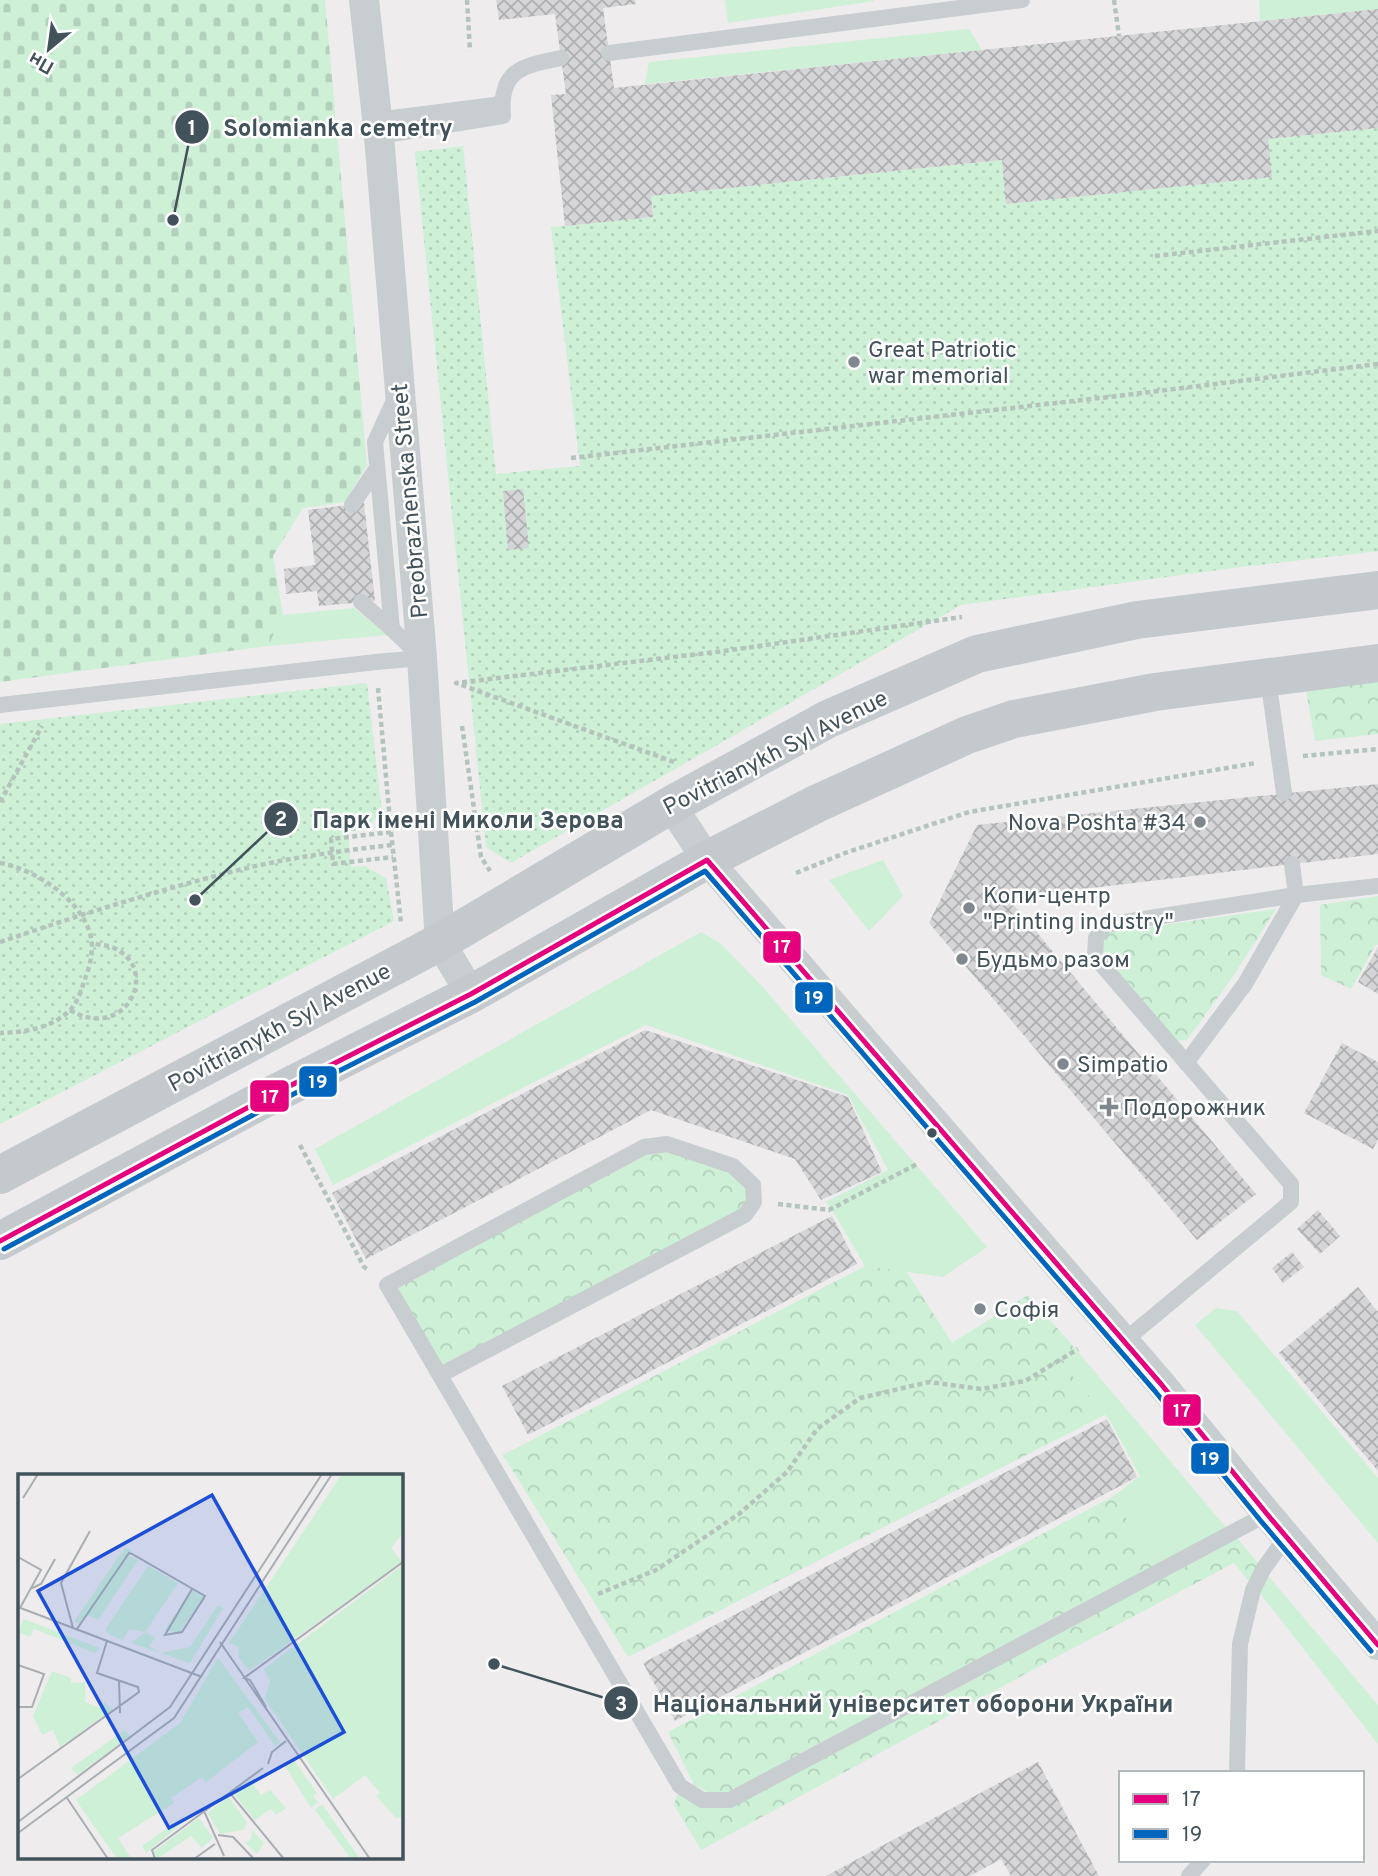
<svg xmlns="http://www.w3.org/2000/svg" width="1378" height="1876" viewBox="0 0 1378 1876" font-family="Overpass,sans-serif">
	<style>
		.green { fill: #cef0d7 }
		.forest { fill: url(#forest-crowns) }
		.cemetery { fill: url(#cemetery-stones) }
		.park { fill: url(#park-dots) }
		.building { fill: url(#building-cross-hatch) }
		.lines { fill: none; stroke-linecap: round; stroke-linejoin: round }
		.path { stroke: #b4c4bd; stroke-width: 4.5; stroke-dasharray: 5 3.5; stroke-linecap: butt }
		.lane { stroke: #c8cdcf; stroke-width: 16 }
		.street { stroke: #c8cdcf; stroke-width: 30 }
		.primary { stroke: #c4c9cd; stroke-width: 38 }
		.bus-1-casing { stroke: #fff; stroke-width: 10 }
		.bus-2-casing { stroke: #fff; stroke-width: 10 }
		.bus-1 { stroke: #e5007d; stroke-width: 5 }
		.bus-2 { stroke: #0065bd; stroke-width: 5 }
		.poi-dot { fill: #7e888e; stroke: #fff; stroke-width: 2.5 }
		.bus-dot { fill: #42525b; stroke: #fff; stroke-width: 2.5 }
		.labels { text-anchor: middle; stroke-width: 5; stroke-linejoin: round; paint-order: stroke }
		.poi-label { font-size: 23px; fill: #42525b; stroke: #fff; text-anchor: start }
		.street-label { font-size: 23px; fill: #42525b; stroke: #fff }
		.inset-road { fill: none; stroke: #a9aeb3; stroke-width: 2 }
		.view { fill: #1d4ed8; fill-opacity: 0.15; stroke: #1d4ed8; stroke-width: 3.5 }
		.inset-edge { fill: none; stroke: #42525b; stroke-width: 3.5 }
		.leader { fill: none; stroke: #42525b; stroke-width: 2.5 }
		.callout-dot { fill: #42525b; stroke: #fff; stroke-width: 2.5 }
		.mark-label { font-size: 21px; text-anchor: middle; font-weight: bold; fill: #fff }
		.callout-label { font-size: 24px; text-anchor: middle; font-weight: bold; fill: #42525b; stroke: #fff; stroke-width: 5; stroke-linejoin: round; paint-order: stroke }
		.line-badge { stroke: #fff; stroke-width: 2.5 }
		.badge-label { font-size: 19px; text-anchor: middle; font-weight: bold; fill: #fff }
	</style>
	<defs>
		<pattern id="forest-crowns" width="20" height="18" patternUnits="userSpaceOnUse" patternTransform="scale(1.75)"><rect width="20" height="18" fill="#cef0d7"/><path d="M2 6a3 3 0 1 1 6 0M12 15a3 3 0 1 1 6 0" fill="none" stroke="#b2d0bb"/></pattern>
		<pattern id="cemetery-stones" width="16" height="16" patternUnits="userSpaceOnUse" patternTransform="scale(1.75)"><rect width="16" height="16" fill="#cef0d7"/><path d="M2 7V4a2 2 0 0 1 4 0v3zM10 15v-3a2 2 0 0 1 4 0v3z" fill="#b2d0bb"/></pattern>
		<pattern id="park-dots" width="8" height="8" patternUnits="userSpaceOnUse" patternTransform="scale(1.75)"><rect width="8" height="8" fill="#cef0d7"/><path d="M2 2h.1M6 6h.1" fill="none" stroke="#b2d0bb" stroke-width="1.8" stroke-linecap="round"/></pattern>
		<pattern id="building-cross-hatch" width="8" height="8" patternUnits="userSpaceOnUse" patternTransform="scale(1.75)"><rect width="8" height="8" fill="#d5d5d7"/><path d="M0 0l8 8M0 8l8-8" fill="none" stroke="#aeafb1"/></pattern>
	</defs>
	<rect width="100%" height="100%" fill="#eeeced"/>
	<g class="green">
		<polygon points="725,0 874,0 874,1 728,23"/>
		<polygon points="1259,0 1378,0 1378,9 1260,21"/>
		<polygon points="969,29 982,50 645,84 649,62"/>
		<polygon points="354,608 387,635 268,646 283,615"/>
		<polygon points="883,860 903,896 869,931 829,880"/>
		<polygon points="701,932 720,943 761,985 987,1247 943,1277 865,1266 835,1215 826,1202 888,1170 848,1095 646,1025 333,1185 315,1149"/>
		<polygon points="1216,1308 1237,1311 1378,1478 1378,1543 1195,1325"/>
		<polygon points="1079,1353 1229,1531 1160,1568 1112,1497 1140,1476 1109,1419 1061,1364"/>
		<polygon points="1264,1571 1378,1705 1378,1744 1256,1588"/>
	</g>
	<g class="forest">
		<polygon points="1378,681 1378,734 1315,741 1306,690"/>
		<polygon points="1378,896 1378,945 1376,944 1351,989 1321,975 1320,905"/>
		<polygon points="1276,909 1232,978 1187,1040 1174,1041 1102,956 1103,941 1109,931 1129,930"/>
		<polygon points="664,1148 729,1170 748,1186 749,1200 742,1212 442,1369 393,1288 644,1152"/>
		<polygon points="865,1266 907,1272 952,1343 1028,1295 1079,1353 1062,1364 1105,1415 628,1657 503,1455"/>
		<polygon points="1112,1497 1160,1568 735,1791 711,1794 694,1785 668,1732"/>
		<polygon points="1234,1534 1262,1568 1252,1585 1234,1563 1066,1652 701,1850 674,1805 679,1788 730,1804"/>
	</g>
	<polygon class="cemetery" points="0,0 325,0 367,465 345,502 303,508 273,556 283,615 268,646 0,682"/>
	<g class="park">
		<polygon points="1378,128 1378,551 1233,568 961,605 511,863 486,847 415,152 463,146 496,474 580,466 551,227 653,217 651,196 1002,160 1007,204 1271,177 1268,139"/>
		<polygon points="367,683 382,811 366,829 348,832 351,867 365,866 386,878 394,921 0,1124 0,724"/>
	</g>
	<g class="building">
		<polygon points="496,0 635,0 636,4 603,8 614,88 1378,9 1378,128 1268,139 1272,177 1006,204 1002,160 651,196 653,217 565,226 551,95 566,94 555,14 499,20"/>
		<polygon points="523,489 529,548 508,550 503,491"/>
		<polygon points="364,503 375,601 319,606 317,591 286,594 284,569 315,565 308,510"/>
		<polygon points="1378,784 1378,854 1008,898 1256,1194 1197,1240 929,923 977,825"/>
		<polygon points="1378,947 1378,994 1358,982"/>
		<polygon points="645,1030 848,1097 882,1172 821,1200 795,1159 651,1110 366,1259 332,1193"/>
		<polygon points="1342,1043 1378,1062 1378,1139 1373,1149 1304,1113"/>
		<polygon points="1318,1210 1340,1236 1320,1254 1297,1229"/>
		<polygon points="832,1216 857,1264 528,1435 502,1386"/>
		<polygon points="1292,1252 1304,1267 1283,1283 1272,1268"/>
		<polygon points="1358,1287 1378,1312 1378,1471 1279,1353"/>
		<polygon points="1107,1419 1137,1477 675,1721 643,1663"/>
		<polygon points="1038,1762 1099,1876 1011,1876 1001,1859 970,1876 826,1876"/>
	</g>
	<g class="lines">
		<g class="path">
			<polyline points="467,0 470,51"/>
			<polyline points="1114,0 1119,36"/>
			<polyline points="1155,256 1378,231"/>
			<polyline points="571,458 1109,397 1378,364"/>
			<polyline points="378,688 391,832 401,923"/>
			<polyline points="462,726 481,857 490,871"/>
			<polyline points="1303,756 1378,749"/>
			<polyline points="674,762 456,683 724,651 962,617"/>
			<polyline points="0,802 42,726"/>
			<polyline points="391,832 331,839 333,864 393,857"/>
			<path d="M0 863C34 869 79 898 90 933 94 947 91 963 86 976 82 987 79 1001 70 1010 51 1029 25 1032 0 1033"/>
			<polyline points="796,873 845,853 969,812 1256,763"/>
			<path d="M0 942C77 916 155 891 235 871 286 858 339 851 392 845"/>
			<path d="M70 1010C125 1043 162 970 114 948 107 945 99 945 92 943"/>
			<polyline points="300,1145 364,1267 367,1269"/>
			<polyline points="778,1204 829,1210 919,1163"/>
			<polyline points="598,1594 656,1570 739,1514 787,1472 817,1429 860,1398 929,1382 981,1389 1025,1381 1078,1349"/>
		</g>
		<g class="lane">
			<polyline points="609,53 1022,0"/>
			<polyline points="377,120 502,104"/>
			<path d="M379 136 503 116C499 69 523 66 561 58"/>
			<polyline points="395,398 375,442 392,629 420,656"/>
			<polyline points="352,505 377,468"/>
			<polyline points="361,602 392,629"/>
			<polyline points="1268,678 1284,793"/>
			<polyline points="0,705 376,662 422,658"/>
			<polyline points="1186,1063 1245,984 1296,895 1292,864"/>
			<polyline points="1124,1341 1291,1202 1291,1184 1095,957 1096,938 1105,925 1296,895 1378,886"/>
			<polyline points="440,1375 745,1215 754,1202 753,1185 733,1166 667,1144 644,1147 387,1285 680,1786 702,1800 730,1800 1267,1514"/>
			<polyline points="1237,1773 1240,1644 1253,1590 1264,1568 1286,1537"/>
			<polyline points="1189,1876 1203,1860"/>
		</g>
		<g class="street">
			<polyline points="364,0 379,136 422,658 440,942 471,994"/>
			<polyline points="671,805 707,860 1161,1384 1267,1514 1378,1645"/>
		</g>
		<g class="primary">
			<polyline points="0,1175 440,942 671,805 828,719 977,654 1137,620 1378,590"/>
			<polyline points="0,1241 260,1101 471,994 707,860 816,804 967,735 1014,719 1155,692 1378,663"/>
		</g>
		<g class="bus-1-casing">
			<polyline id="bus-1" points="0,1241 260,1101 471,994 707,860 1161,1384 1267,1514 1378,1645"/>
		</g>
		<g class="bus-2-casing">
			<polyline id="bus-2" points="4,1249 264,1109 475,1002 705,871 1154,1390 1260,1520 1371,1651"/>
		</g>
		<use href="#bus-1" class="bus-1"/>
		<use href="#bus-2" class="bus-2"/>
	</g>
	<g class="poi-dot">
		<circle cx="854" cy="362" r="7"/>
		<circle cx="1200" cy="822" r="7"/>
		<circle cx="969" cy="908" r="7"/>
		<circle cx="962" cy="959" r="7"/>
		<circle cx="1063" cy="1064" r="7"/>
		<path d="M1105.5 1096.5h7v7h7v7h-7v7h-7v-7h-7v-7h7z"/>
		<circle cx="980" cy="1309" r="7"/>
	</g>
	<circle class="bus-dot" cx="932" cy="1133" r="6"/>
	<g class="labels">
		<g class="poi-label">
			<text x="868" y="357">Great Patriotic<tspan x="868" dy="26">war memorial</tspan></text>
			<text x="1186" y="830" text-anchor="end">Nova Poshta #34</text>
			<text x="983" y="903">Копи-центр<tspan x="983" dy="26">"Printing industry"</tspan></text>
			<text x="976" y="967">Будьмо разом</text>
			<text x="1077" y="1072">Simpatio</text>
			<text x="1123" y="1115">Подорожник</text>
			<text x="994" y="1317">Софія</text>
		</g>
		<g class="street-label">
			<text transform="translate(409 501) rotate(-95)" y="8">Preobrazhenska Street</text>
			<text transform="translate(775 752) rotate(-27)" y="8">Povitrianykh Syl Avenue</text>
			<text transform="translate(279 1027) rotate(-28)" y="8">Povitrianykh Syl Avenue</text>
		</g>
	</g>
	<g transform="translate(18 1474)">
		<rect width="385" height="385" fill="#eeeced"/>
		<path d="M200 131 205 134 172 189 113 169 128 158 137 164 131 172 142 179 172 173ZM6 145 82 174 77 179 16 155 12 163 0 158ZM67 208 68 240 52 241 51 209ZM276 286 299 319 295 322 300 328 293 334 267 292ZM232 306 243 321 252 316 268 334 258 341 253 335 237 346 215 319ZM165 343 167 347 128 379 124 372Z" fill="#cef0d7"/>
		<path d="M107 73 114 77 110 81 120 86 80 146 69 141 62 150 56 148ZM130 92 160 109 127 158 111 155 105 166 94 162 87 156ZM174 116 186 122 161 159 147 156ZM85 227 95 236 66 255 67 228 85 235ZM107 256 112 262 59 301 53 294ZM210 322 229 348 225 356 202 360 190 339ZM181 344 195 364 184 374 173 362 139 385 135 378ZM234 356 246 369 239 380 227 369 233 365Z" fill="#cef0d7"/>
		<path d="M385 91V343L378 344 358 322 362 319 347 301 315 325 247 225 252 207 246 195Z" fill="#cef0d7"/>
		<path d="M324 0H385V59L373 74 384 88 231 197 220 182 221 173 211 169ZM200 184 262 268 257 272 230 233 220 239 240 268 188 308 184 303 153 324 156 329 100 364 114 385H99L58 326 162 249ZM34 197 53 204 52 240H68L66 256 42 273 35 256 24 261 15 242ZM304 330 342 385H333L297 336Z" fill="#cef0d7"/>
		<path class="inset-road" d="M5 24 20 0M0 83 23 96 2 134M12 115 23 110 37 85M0 133 184 203M55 154 43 109 72 57M59 155 111 79 114 80 187 122 164 158 147 161 174 115M202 168 352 385M0 191 26 200 14 233H0M101 207 102 239M248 233 232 206 226 204 385 88M250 290 254 278 268 267M0 305 121 218 120 213 79 199 89 167M211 318 266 385M49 324 90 385M186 337 206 382M0 348 152 233 304 0M0 359 156 244 314 0M200 361 215 363 236 385M137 385 134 376 245 294M176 385 197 370"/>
		<path class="view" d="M194 21 326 258 151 354 20 117Z"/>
		<rect width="385" height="385" class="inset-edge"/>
	</g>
	<path class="leader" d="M173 220L192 127M195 900L281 819M494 1664L621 1703"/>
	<g class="callout-dot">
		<circle cx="173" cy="220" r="7"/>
		<circle cx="195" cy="900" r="7"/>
		<circle cx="494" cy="1664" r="7"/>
		<circle cx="192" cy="127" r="18"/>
		<circle cx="281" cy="819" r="18"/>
		<circle cx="621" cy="1703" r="18"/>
	</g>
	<g class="mark-label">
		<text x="192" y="135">1</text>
		<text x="281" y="826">2</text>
		<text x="621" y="1711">3</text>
	</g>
	<g class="callout-label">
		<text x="338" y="136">Solomianka cemetry</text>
		<text x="468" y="828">Парк імені Миколи Зерова</text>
		<text x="913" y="1712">Національний університет оборони України</text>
	</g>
	<g class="line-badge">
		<rect x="762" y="930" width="40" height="34" rx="7" fill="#e5007d"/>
		<rect x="794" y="981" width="40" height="33" rx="7" fill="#0065bd"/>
		<rect x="298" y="1065" width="40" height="33" rx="7" fill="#0065bd"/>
		<rect x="249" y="1079" width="41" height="34" rx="7" fill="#e5007d"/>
		<rect x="1162" y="1393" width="40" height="34" rx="7" fill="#e5007d"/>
		<rect x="1190" y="1442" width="40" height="33" rx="7" fill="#0065bd"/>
	</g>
	<g class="badge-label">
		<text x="782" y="953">17</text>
		<text x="814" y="1004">19</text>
		<text x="318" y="1088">19</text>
		<text x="270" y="1103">17</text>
		<text x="1182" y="1417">17</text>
		<text x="1210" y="1465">19</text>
	</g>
	<rect x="1119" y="1771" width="245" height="91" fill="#ffffff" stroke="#b3babd" stroke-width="2"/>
	<rect x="1133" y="1794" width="35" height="10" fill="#e5007d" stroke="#b3babd" stroke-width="2"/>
	<text x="1182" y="1806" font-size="21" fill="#42525b">17</text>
	<rect x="1133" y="1829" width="35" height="10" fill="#0065bd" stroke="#b3babd" stroke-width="2"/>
	<text x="1182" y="1841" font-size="21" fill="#42525b">19</text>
	<g transform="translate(49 49) rotate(209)" stroke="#ffffff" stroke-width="5" paint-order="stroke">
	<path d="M0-5L12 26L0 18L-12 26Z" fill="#42525b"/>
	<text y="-10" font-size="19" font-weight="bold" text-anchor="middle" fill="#42525b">Пн</text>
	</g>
</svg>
